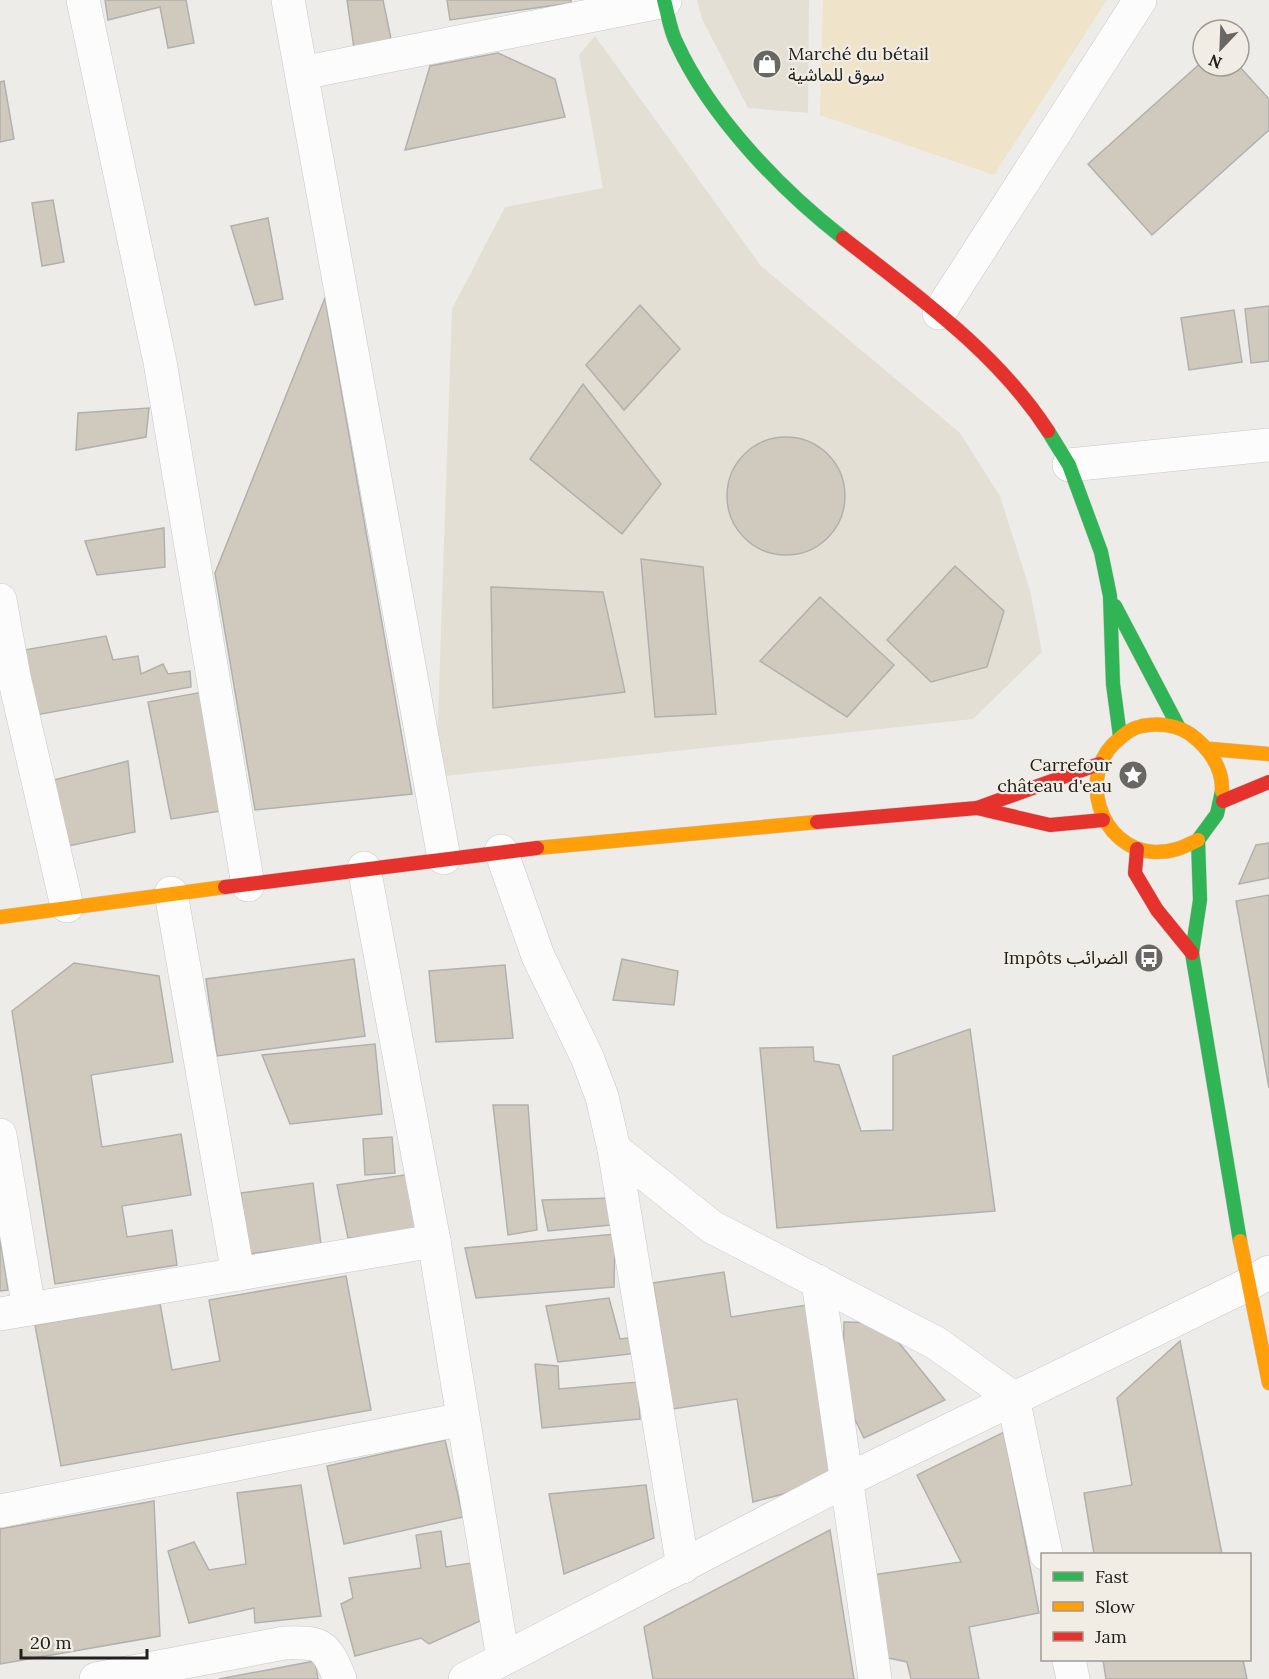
<svg xmlns="http://www.w3.org/2000/svg" width="1269" height="1679" viewBox="0 0 1269 1679" font-family="Lora,'Noto Sans Arabic',serif">
	<style>
		.built { fill: #e4dfd5 }
		.green { fill: #efe3ca }
		.building { fill: #d0cabe; stroke: #b1b0ad; stroke-width: 1.5 }
		.lines { fill: none; stroke-linecap: round; stroke-linejoin: round }
		.street-casing { stroke: #c9c7c4; stroke-width: 34 }
		.fast-casing { stroke: #c9c7c4; stroke-width: 15 }
		.slow-casing { stroke: #c9c7c4; stroke-width: 15 }
		.jam-casing { stroke: #c9c7c4; stroke-width: 15 }
		.street { stroke: #fcfcfc; stroke-width: 33 }
		.fast { stroke: #30b455; stroke-width: 14 }
		.slow { stroke: #ff9f0a; stroke-width: 14 }
		.jam { stroke: #e5322d; stroke-width: 14 }
		.labels { text-anchor: middle; stroke-width: 4.5; stroke-linejoin: round; paint-order: stroke }
		.poi-label { font-size: 18px; fill: #21201c; stroke: #f1ede5; text-anchor: end }
	</style>
	<rect width="100%" height="100%" fill="#eeece8"/>
	<g class="built">
		<polygon points="697,0 809,0 808,113 748,108 702,19"/>
		<polygon points="595,36 761,266 960,433 1000,496 1030,590 1042,652 973,719 436,777 452,309 505,207 603,188 579,55"/>
	</g>
	<polygon class="green" points="823,0 1107,0 994,175 820,115"/>
	<g class="building">
		<polygon points="105,0 186,0 194,43 168,48 160,7 108,20"/>
		<polygon points="347,0 383,0 391,39 354,48"/>
		<polygon points="447,0 571,0 571,3 450,20"/>
		<polygon points="498,53 555,79 565,117 405,150 430,66"/>
		<polygon points="1203,61 1203,66 1239,66 1269,99 1269,130 1152,235 1088,164"/>
		<polygon points="4,81 14,139 0,142 0,82"/>
		<polygon points="53,200 64,262 42,266 32,203"/>
		<polygon points="268,218 283,299 255,305 231,226"/>
		<polygon points="325,298 412,794 255,810 215,573"/>
		<polygon points="640,305 680,349 624,410 586,365"/>
		<polygon points="1269,306 1269,361 1251,363 1245,309"/>
		<polygon points="1234,310 1242,362 1189,370 1181,318"/>
		<polygon points="583,384 661,484 622,534 530,459"/>
		<polygon points="149,408 146,437 76,450 78,413"/>
		<circle cx="786" cy="496" r="59"/>
		<polygon points="164,528 165,567 97,575 85,541"/>
		<polygon points="641,559 703,567 716,714 655,717"/>
		<polygon points="955,566 1004,611 987,667 931,682 887,640"/>
		<polygon points="491,587 603,592 625,692 493,708"/>
		<polygon points="820,597 894,665 847,717 760,661"/>
		<polygon points="106,636 113,660 138,656 141,674 163,664 168,674 190,671 191,687 36,715 24,650"/>
		<polygon points="208,691 228,810 171,819 148,702"/>
		<polygon points="128,761 135,832 63,847 46,782"/>
		<polygon points="1269,843 1269,878 1239,884 1256,845"/>
		<polygon points="1269,895 1269,1088 1236,901"/>
		<polygon points="354,959 365,1036 217,1056 206,979"/>
		<polygon points="622,959 678,971 674,1005 613,1000"/>
		<polygon points="74,963 159,976 173,1062 91,1075 102,1147 181,1134 191,1195 122,1206 127,1237 172,1230 177,1265 55,1284 12,1011"/>
		<polygon points="505,965 513,1038 436,1042 429,971"/>
		<polygon points="970,1029 995,1211 777,1228 760,1048 813,1047 814,1061 839,1065 861,1131 893,1130 893,1056"/>
		<polygon points="375,1044 382,1114 290,1124 262,1055"/>
		<polygon points="493,1105 528,1105 537,1230 508,1235"/>
		<polygon points="392,1137 395,1173 365,1175 363,1139"/>
		<polygon points="411,1174 419,1233 348,1238 337,1185"/>
		<polygon points="313,1183 321,1244 249,1254 241,1193"/>
		<polygon points="614,1198 611,1225 548,1231 542,1200"/>
		<polygon points="615,1234 614,1287 476,1298 465,1248"/>
		<polygon points="0,1237 8,1290 0,1291"/>
		<polygon points="724,1272 731,1317 813,1304 836,1480 753,1502 737,1399 673,1409 653,1283"/>
		<polygon points="346,1276 371,1410 61,1466 35,1325 160,1303 172,1370 220,1361 209,1300"/>
		<polygon points="609,1298 620,1339 636,1337 638,1353 558,1362 546,1306"/>
		<polygon points="844,1322 883,1323 945,1400 864,1438 843,1395"/>
		<polygon points="1180,1341 1222,1554 1094,1554 1084,1493 1132,1485 1117,1398"/>
		<polygon points="535,1364 558,1366 559,1389 638,1382 640,1419 542,1428"/>
		<polygon points="1004,1432 1039,1613 969,1627 979,1679 911,1679 907,1662 879,1656 866,1576 961,1562 917,1475"/>
		<polygon points="445,1440 463,1517 344,1544 327,1466"/>
		<polygon points="301,1485 321,1616 255,1623 254,1608 189,1623 168,1551 194,1542 209,1570 246,1564 237,1493"/>
		<polygon points="646,1485 654,1538 564,1574 549,1494"/>
		<polygon points="154,1501 160,1636 0,1664 0,1529"/>
		<polygon points="830,1530 854,1679 653,1679 644,1627"/>
		<polygon points="441,1531 446,1567 471,1563 480,1621 429,1644 421,1638 355,1656 341,1604 353,1598 349,1578 421,1568 416,1535"/>
		<polygon points="1103,1660 1243,1660 1247,1679 1106,1679"/>
		<polygon points="315,1661 318,1679 219,1679"/>
	</g>
	<g class="lines">
		<g class="street-casing">
			<g id="street">
				<polyline points="83,0 160,362 248,885"/>
				<polyline points="288,0 444,858"/>
				<polyline points="302,73 665,1"/>
				<polyline points="939,313 1140,0"/>
				<polyline points="1069,465 1269,445"/>
				<polyline points="0,600 14,677 67,906"/>
				<polyline points="501,851 538,956 587,1057 602,1097 614,1149 683,1567"/>
				<polyline points="364,868 434,1241 503,1659"/>
				<polyline points="171,893 238,1274"/>
				<polyline points="0,1135 29,1309"/>
				<polyline points="614,1149 712,1227 936,1343 1013,1398 1046,1554"/>
				<polyline points="818,1281 875,1679"/>
				<polyline points="0,1314 434,1241"/>
				<polyline points="0,1511 463,1419"/>
				<polyline points="1069,1660 1073,1679"/>
				<path d="M96 1679 284 1643C322 1642 325 1643 340 1679"/>
				<polyline points="465,1679 847,1480 1247,1285 1269,1272"/>
			</g>
		</g>
		<g class="fast-casing">
			<g id="fast">
				<path d="M664 0C668 14 670 31 677 44 710 116 781 190 843 238"/>
				<polyline points="1048,431 1069,465 1101,552 1110,596 1113,684 1120,736"/>
				<polyline points="1115,606 1178,726"/>
				<polyline points="1222,791 1217,814 1198,840 1200,900 1192,953 1240,1241"/>
			</g>
		</g>
		<g class="slow-casing">
			<g id="slow">
				<polyline points="1211,749 1269,754"/>
				<path d="M1198 840C1184 847 1171 853 1154 852 1099 849 1076 773 1119 739 1126 733 1132 728 1142 726 1159 723 1175 724 1190 734 1208 747 1223 767 1222 791"/>
				<polyline points="537,848 817,822"/>
				<polyline points="0,917 225,887"/>
				<polyline points="1240,1241 1269,1383"/>
			</g>
		</g>
		<g class="jam-casing">
			<g id="jam">
				<path d="M843 238C916 295 997 352 1048 431"/>
				<polyline points="1223,801 1269,782"/>
				<polyline points="977,808 1050,825 1103,820"/>
				<polyline points="817,822 977,808 1099,764"/>
				<polyline points="1137,849 1135,873 1157,910 1192,953"/>
				<polyline points="225,887 537,848"/>
			</g>
		</g>
		<use href="#street" class="street"/>
		<use href="#fast" class="fast"/>
		<use href="#slow" class="slow"/>
		<use href="#jam" class="jam"/>
	</g>
	<defs>
		<g id="shop-disc" transform="scale(1.5)"><circle r="9.5" fill="#696763" stroke="#f1ede5"/><path d="M-5-2.5h2.3a2.7 3.5 0 0 1 5.4 0H5L5.5 6h-11ZM-1.5-2.5h3a1.5 2.3 0 0 0-3 0Z" fill="#fff"/></g>
		<g id="sight-disc" transform="scale(1.5)"><circle r="9.5" fill="#696763" stroke="#f1ede5"/><path d="M0-6L1.8-2.2L6-1.7L2.9 1.2L3.7 5.4L0 3.3L-3.7 5.4L-2.9 1.2L-6-1.7L-1.8-2.2Z" fill="#fff"/></g>
		<g id="bus-disc" transform="scale(1.5)"><circle r="9.5" fill="#696763" stroke="#f1ede5"/><path d="M-5-6H5V4H4V6H2V4H-2V6H-4V4H-5ZM-3.5-4V0h7V-4ZM-3.5 1.2v1.5H-2V1.2ZM2 1.2v1.5H3.5V1.2Z" fill="#fff"/></g>
	</defs>
	<g fill-rule="evenodd">
		<use href="#shop-disc" x="767" y="64"/>
		<use href="#sight-disc" x="1133" y="775"/>
		<use href="#bus-disc" x="1149" y="958"/>
	</g>
	<g class="labels">
		<g class="poi-label">
			<text x="788" y="60" text-anchor="start">Marché du bétail<tspan x="788" dy="21">سوق للماشية</tspan></text>
			<text x="1112" y="771">Carrefour<tspan x="1112" dy="21">château d'eau</tspan></text>
			<text x="1128" y="964">Impôts الضرائب</text>
		</g>
	</g>
	<rect x="1041" y="1553" width="210" height="108" fill="#f1ede5" stroke="#9e9b95" stroke-width="1.5"/>
	<rect x="1053" y="1572" width="30" height="9" fill="#30b455" stroke="#9e9b95" stroke-width="1.5"/>
	<text x="1095" y="1583" font-size="18" fill="#21201c">Fast</text>
	<rect x="1053" y="1602" width="30" height="9" fill="#ff9f0a" stroke="#9e9b95" stroke-width="1.5"/>
	<text x="1095" y="1613" font-size="18" fill="#21201c">Slow</text>
	<rect x="1053" y="1632" width="30" height="9" fill="#e5322d" stroke="#9e9b95" stroke-width="1.5"/>
	<text x="1095" y="1643" font-size="18" fill="#21201c">Jam</text>
	<g transform="translate(1221 48) rotate(203)"><circle r="28" fill="#f1ede5" stroke="#9e9b95" stroke-width="1.5"/>
	<path d="M0-4.5L10 22L0 15L-10 22Z" fill="#696763"/>
	<text y="-9" font-size="16" font-weight="bold" text-anchor="middle" fill="#21201c">N</text>
	</g>
	<path d="M21 1649v9h126v-9" fill="none" stroke="#21201c" stroke-width="3"/>
	<text x="30" y="1649" font-size="18" fill="#21201c" stroke="#f1ede5" stroke-width="4.5" paint-order="stroke">20 m</text>
</svg>
